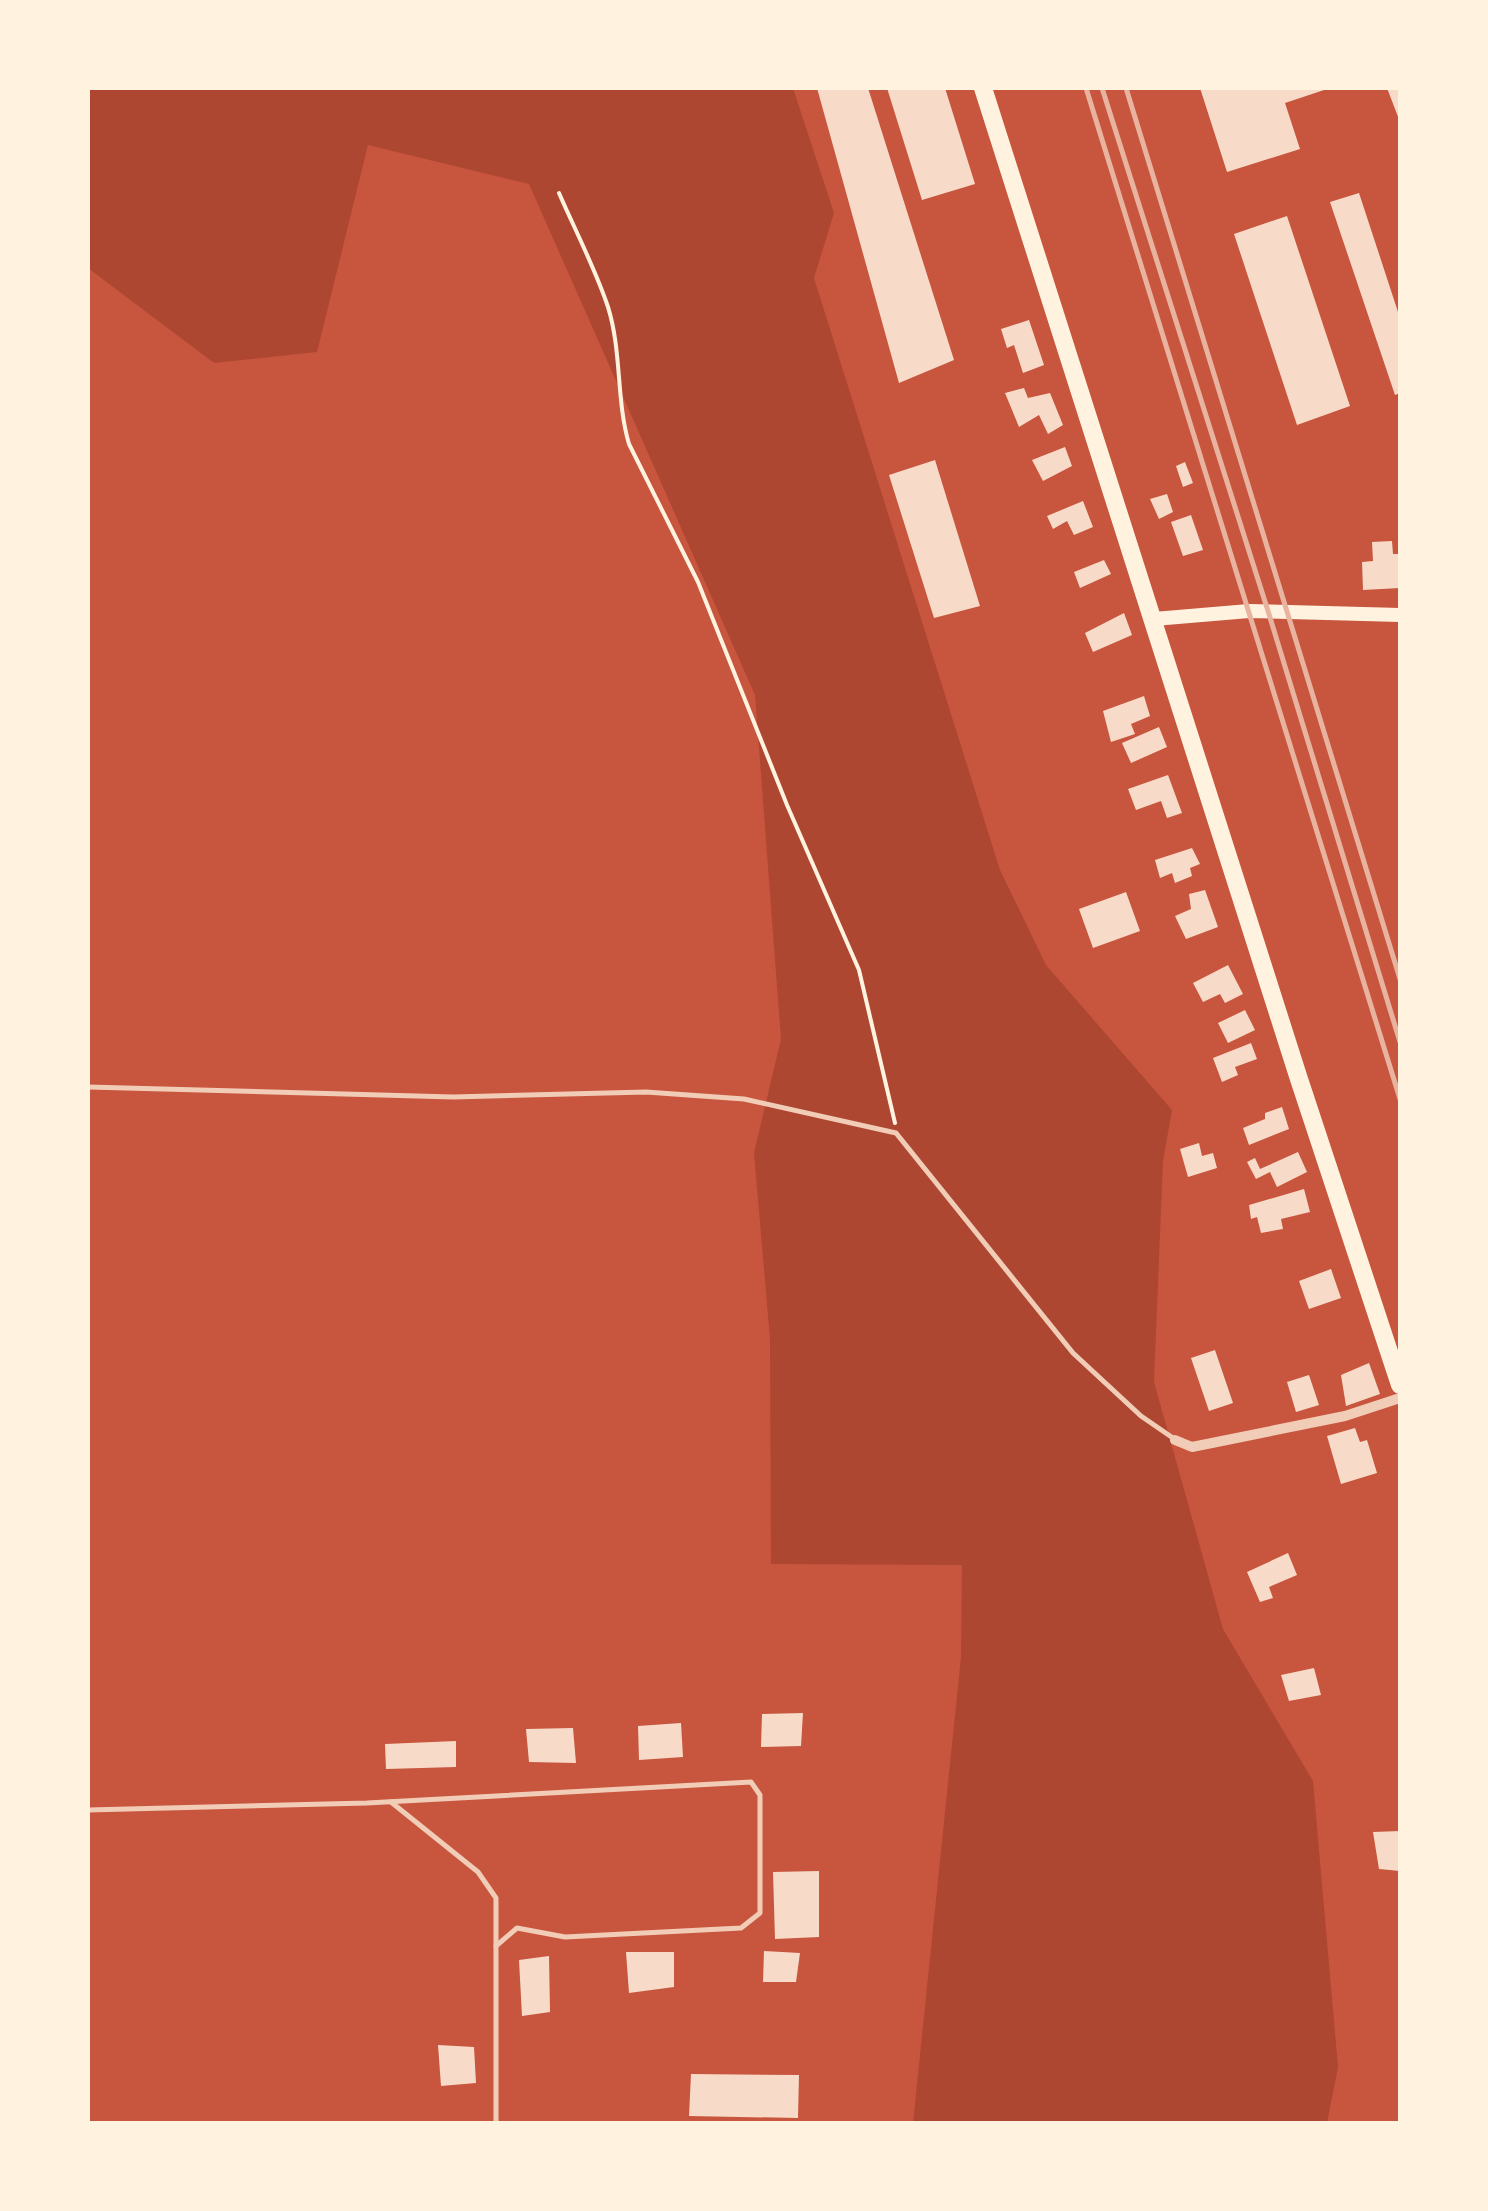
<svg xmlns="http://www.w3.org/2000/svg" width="1488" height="2211" viewBox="0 0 1488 2211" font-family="'Exo 2',sans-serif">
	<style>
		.green { fill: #ae4732 }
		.building { fill: #f7dbc8 }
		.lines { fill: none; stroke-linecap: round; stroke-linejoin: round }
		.path { stroke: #fff3e0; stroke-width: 4 }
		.service { stroke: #f1ccb7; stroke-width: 5 }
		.minor { stroke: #f1ccb7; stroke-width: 10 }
		.secondary { stroke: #fff3e0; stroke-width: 14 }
		.trunk { stroke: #fff3e0; stroke-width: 18 }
		.rail { stroke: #e9b49f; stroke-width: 5 }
	</style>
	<rect width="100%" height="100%" fill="#c8553d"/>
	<polygon class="green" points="88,88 793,88 834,213 814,278 1000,870 1046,965 1172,1110 1163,1161 1154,1382 1223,1629 1313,1781 1338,2067 1327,2123 913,2123 961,1657 962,1565 771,1564 770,1339 754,1153 781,1039 755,695 529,184 368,145 317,352 214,363 88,268"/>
	<g class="building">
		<polygon points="817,88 868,88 954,360 899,383"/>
		<polygon points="887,88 945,88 975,184 922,200"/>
		<polygon points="1200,88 1330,88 1285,103 1300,149 1227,172"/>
		<polygon points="1387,88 1400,88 1400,122"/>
		<polygon points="1359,193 1400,318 1400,393 1395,395 1330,202"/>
		<polygon points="1287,216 1350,406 1297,425 1234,234"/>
		<polygon points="1029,320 1044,365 1023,373 1014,345 1007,348 1001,329"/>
		<polygon points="1024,388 1028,398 1050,393 1063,425 1048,434 1039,415 1019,427 1005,393"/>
		<polygon points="1065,447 1072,466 1043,481 1032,460"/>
		<polygon points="935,460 980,606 934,618 889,475"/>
		<polygon points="1185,462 1193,483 1183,487 1176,466"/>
		<polygon points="1167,494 1173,512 1159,519 1150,499"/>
		<polygon points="1083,501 1093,527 1074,535 1067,521 1053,529 1047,516"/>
		<polygon points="1191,515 1203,550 1183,556 1171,522"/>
		<polygon points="1392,541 1393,554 1400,554 1400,588 1363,590 1362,562 1373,561 1372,542"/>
		<polygon points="1104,560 1111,574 1080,588 1074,572"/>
		<polygon points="1124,613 1132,635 1093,652 1085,633"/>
		<polygon points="1144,696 1150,716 1131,724 1135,734 1111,742 1103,711"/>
		<polygon points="1159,727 1167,747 1131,763 1122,743"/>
		<polygon points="1168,775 1182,813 1167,818 1161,801 1136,810 1128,789"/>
		<polygon points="1192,848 1200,864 1190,868 1192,876 1175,883 1172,873 1160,878 1155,860"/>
		<polygon points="1205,890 1218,927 1186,939 1175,916 1191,909 1189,894"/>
		<polygon points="1126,892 1140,931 1093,948 1079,909"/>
		<polygon points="1228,965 1243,994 1225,1003 1220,994 1203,1002 1193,983"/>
		<polygon points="1245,1010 1255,1030 1228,1043 1218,1023"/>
		<polygon points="1251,1043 1257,1059 1235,1067 1238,1075 1222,1082 1213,1058"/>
		<polygon points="1282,1107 1289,1129 1249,1145 1243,1128 1265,1119 1265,1113"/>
		<polygon points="1199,1143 1202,1156 1213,1153 1217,1168 1188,1177 1180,1149"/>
		<polygon points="1298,1152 1307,1172 1277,1187 1270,1172 1256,1179 1247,1162 1255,1158 1260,1169"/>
		<polygon points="1304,1189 1310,1212 1281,1219 1283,1229 1261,1233 1257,1217 1251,1219 1249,1205"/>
		<polygon points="1331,1269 1341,1298 1309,1309 1299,1281"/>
		<polygon points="1215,1350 1233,1403 1209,1411 1191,1358"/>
		<polygon points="1369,1363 1380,1394 1346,1406 1341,1375"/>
		<polygon points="1309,1375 1319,1405 1296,1412 1287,1382"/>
		<polygon points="1355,1428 1360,1442 1367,1440 1377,1473 1341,1484 1327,1436"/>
		<polygon points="1288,1553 1297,1575 1269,1587 1273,1598 1260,1602 1247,1572"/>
		<polygon points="1314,1668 1321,1695 1289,1701 1281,1675"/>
		<polygon points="803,1713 801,1746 761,1747 762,1714"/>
		<polygon points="681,1723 683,1757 639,1760 638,1726"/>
		<polygon points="573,1728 576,1763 529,1762 526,1729"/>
		<polygon points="456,1741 456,1767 386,1769 385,1744"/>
		<polygon points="1400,1831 1400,1871 1379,1869 1373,1832"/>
		<polygon points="819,1871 819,1937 775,1939 773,1872"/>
		<polygon points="764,1951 800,1953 796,1982 763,1982"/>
		<polygon points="626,1952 674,1952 674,1987 629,1993"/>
		<polygon points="549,1956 550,2012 522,2016 519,1960"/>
		<polygon points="438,2045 474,2047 476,2083 441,2086"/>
		<polygon points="691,2074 799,2075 798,2118 689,2116"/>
	</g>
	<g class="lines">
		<path class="path" d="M559 193C575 230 595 268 608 307 622 352 616 400 629 444L698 582 787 805 859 970 895 1123"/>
		<g class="service">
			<polyline points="88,1087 453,1097 646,1092 744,1099 896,1133 1073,1353 1141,1416 1173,1438"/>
			<polyline points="391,1802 478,1872 496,1898 496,1946"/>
			<polyline points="88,1810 367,1803 751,1782 760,1795 760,1913 741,1928 565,1937 517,1928 496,1946 496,2124"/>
		</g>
		<polyline class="minor" points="1175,1440 1192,1447 1345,1416 1400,1398"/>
		<polyline class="secondary" points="1154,619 1249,611 1400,615"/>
		<polyline class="trunk" points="983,88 1298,1076 1400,1385"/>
		<g class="rail">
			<polyline points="1086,88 1400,1099"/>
			<polyline points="1102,88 1268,611 1400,1042"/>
			<polyline points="1126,88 1400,979"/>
		</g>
	</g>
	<rect width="1488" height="2211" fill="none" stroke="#fff3e0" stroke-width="180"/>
</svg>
